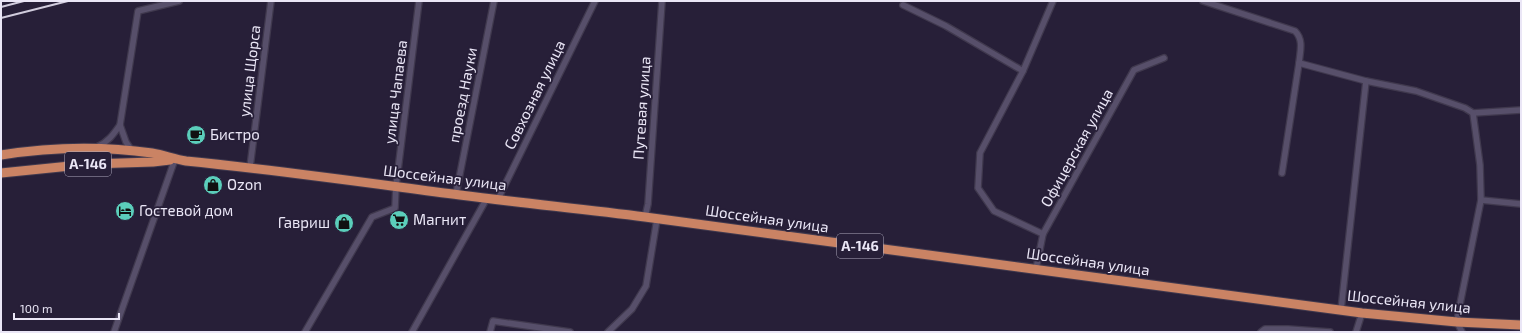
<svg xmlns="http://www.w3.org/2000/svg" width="1522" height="333" viewBox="0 0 1522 333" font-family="'Exo 2',sans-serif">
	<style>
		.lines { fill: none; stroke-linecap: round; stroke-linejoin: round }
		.minor-casing { stroke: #40394e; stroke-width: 8 }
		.trunk-casing { stroke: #40394e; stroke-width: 11 }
		.minor { stroke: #574f6a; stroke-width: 5.5 }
		.trunk { stroke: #ca8364; stroke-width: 9 }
		.rail { stroke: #d1ccdd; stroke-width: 2 }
		.labels { text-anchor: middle; stroke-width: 3.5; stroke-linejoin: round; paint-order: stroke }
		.shield { fill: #271f38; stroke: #b0aabd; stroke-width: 1 }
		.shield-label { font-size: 14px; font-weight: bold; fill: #eae6f6 }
		.street-label { font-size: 15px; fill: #eae6f6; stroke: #271f38 }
		.poi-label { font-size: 15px; fill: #eae6f6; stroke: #271f38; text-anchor: start }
	</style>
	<rect width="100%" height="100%" fill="#271f38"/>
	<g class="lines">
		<g class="minor-casing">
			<g id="minor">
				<path d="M1203 1 1295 31C1304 40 1300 52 1299 63L1366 81 1416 91 1465 108 1473 113 1521 110"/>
				<polyline points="903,5 946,26 1023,71 980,153 978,188 994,211 1043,234"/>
				<polyline points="1023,71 1053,1"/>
				<path d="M97 147C108 142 113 135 120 125"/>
				<polyline points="132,151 126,142 120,125 138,11 179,1"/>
				<polyline points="250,167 271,1"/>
				<polyline points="1282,173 1299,63"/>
				<polyline points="456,194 494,1"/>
				<polyline points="498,199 595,1"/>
				<polyline points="1481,200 1521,204"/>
				<polyline points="645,217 648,204 662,1"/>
				<polyline points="1036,269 1043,234 1134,70 1164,58"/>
				<polyline points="1341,310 1366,81"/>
				<polyline points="114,332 175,159"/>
				<polyline points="305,332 372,217 395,208 396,186 419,1"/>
				<polyline points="412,332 487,198"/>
				<polyline points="490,332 493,321 570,332"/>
				<polyline points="608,332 632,309 646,286 657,219"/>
				<polyline points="1261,332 1265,329 1288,329 1330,332"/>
				<polyline points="1356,332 1362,313"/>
				<polyline points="1462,332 1457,322 1459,309 1481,200 1480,165 1473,113"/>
			</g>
		</g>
		<g class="trunk-casing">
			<g id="trunk">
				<path d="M1 155C50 147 103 146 152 153 164 155 174 159 186 161 277 170 368 183 460 195 521 203 583 209 645 217 884 248 1123 280 1362 313L1457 322 1521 325"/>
				<polyline points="1,173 90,164 153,162 170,160"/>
			</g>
		</g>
		<use href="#minor" class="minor"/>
		<use href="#trunk" class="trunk"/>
		<g class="rail">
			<polyline points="1,7 24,1"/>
			<polyline points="1,18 68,1"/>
		</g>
	</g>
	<defs>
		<g id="cafe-disc" transform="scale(1)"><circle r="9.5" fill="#5bcebb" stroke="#271f38"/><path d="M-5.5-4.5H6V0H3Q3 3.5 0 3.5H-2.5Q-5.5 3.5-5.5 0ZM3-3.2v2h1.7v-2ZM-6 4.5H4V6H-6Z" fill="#111"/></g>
		<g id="shop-disc" transform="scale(1)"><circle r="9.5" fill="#5bcebb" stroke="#271f38"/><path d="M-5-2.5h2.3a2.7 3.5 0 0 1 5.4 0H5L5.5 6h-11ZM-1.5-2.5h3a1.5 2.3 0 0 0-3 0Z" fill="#111"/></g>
		<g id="hotel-disc" transform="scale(1)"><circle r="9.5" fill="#5bcebb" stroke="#271f38"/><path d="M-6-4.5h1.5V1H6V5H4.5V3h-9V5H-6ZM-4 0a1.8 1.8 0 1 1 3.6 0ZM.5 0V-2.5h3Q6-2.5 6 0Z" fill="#111"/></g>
		<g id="supermarket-disc" transform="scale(1)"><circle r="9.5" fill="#5bcebb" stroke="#271f38"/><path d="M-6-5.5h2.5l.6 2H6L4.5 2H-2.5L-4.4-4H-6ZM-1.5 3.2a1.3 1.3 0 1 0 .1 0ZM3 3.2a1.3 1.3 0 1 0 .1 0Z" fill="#111"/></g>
	</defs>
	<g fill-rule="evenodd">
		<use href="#cafe-disc" x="196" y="135"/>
		<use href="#shop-disc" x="213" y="185"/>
		<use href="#hotel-disc" x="125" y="211"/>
		<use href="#supermarket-disc" x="399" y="220"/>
		<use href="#shop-disc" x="344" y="223"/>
	</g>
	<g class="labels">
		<g class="shield">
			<rect x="65" y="152" width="46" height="24" rx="3"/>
			<rect x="837" y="234" width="46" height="24" rx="3"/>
		</g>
		<g class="shield-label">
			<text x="88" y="169">А-146</text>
			<text x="860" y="251">А-146</text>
		</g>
		<g class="street-label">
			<text transform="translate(250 71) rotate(-83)" y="5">улица Щорса</text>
			<text transform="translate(396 92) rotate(-83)" y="5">улица Чапаева</text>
			<text transform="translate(463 95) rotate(-79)" y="5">проезд Науки</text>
			<text transform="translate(535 95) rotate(-64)" y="5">Совхозная улица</text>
			<text transform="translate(642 108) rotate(-86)" y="5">Путевая улица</text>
			<text transform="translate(1077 148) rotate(-61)" y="5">Офицерская улица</text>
			<text transform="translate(445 178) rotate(7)" y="5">Шоссейная улица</text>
			<text transform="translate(767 219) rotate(8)" y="5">Шоссейная улица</text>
			<text transform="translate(1088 262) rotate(8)" y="5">Шоссейная улица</text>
			<text transform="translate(1409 302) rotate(6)" y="5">Шоссейная улица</text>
		</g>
		<g class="poi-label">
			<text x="210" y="140">Бистро</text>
			<text x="227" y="190">Ozon</text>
			<text x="139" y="216">Гостевой дом</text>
			<text x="413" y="225">Магнит</text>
			<text x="330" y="228" text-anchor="end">Гавриш</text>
		</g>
	</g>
	<rect width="1522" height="333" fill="none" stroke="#eae6f6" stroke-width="4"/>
	<path d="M14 313v6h105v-6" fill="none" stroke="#eae6f6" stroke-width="2"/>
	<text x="20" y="313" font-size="12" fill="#eae6f6" stroke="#271f38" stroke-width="3" paint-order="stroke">100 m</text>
</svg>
